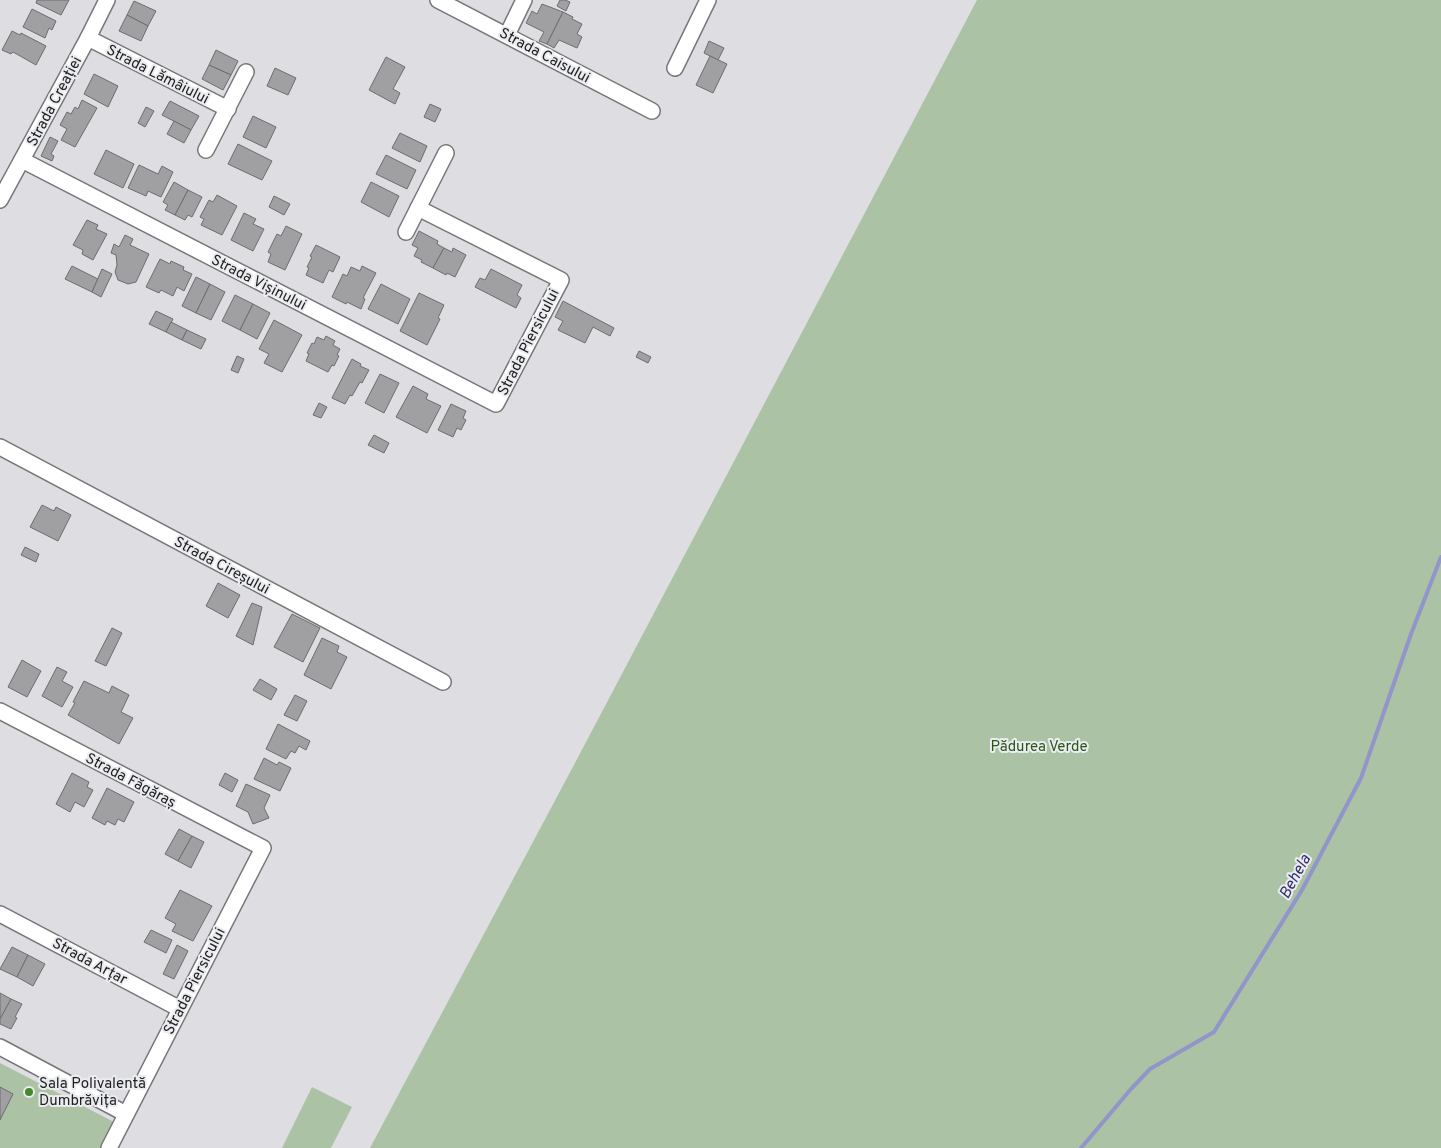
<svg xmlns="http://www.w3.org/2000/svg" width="1441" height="1148" viewBox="0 0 1441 1148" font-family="Overpass,sans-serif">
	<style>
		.green { fill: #abc2a5 }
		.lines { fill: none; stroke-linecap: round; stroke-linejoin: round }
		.stream { stroke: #9295ca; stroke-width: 4 }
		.building { fill: #a0a0a3; stroke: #6c6d6f }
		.minor-casing { stroke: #77777a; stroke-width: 18 }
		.minor { stroke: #fff; stroke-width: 15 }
		.poi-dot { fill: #44892e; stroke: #ebecef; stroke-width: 2 }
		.labels { text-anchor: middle; stroke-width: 4; stroke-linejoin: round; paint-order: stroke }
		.street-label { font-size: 15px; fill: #1f1f21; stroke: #ebecef }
		.park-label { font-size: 15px; fill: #275718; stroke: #ebecef }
		.poi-label { font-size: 15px; fill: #1f1f21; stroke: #ebecef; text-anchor: start }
		.water-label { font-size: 16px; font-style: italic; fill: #322f6e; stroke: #ebecef }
	</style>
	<rect width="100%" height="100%" fill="#dedee2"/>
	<g class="green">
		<polygon points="977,0 1441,0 1441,1148 370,1148 575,763"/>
		<polygon points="0,1063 114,1122 101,1148 0,1148"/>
		<polygon points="312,1087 352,1107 331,1148 282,1148"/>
	</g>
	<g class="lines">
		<polyline class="stream" points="1081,1148 1131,1089 1150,1069 1214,1032 1302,890 1361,778 1411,634 1441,557"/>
	</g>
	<g class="building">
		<polygon points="37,0 69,0 61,15 36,3"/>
		<polygon points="560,0 565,0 570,2 566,11 557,6"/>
		<polygon points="134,1 156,11 148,26 127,15"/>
		<polygon points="542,4 563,12 547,44 539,41 544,32 526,23 532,11 537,14"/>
		<polygon points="32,9 56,21 52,30 49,28 45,38 23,27"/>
		<polygon points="563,12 573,17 572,19 582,24 577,34 582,37 577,48 559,40 554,48 547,44"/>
		<polygon points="127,15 148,26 141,41 119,31"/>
		<polygon points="12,31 20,35 21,33 46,46 36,65 13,52 11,54 2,50"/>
		<polygon points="709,41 724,48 718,60 704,53"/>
		<polygon points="216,50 238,61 231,75 209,65"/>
		<polygon points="710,56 727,64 713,93 696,85"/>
		<polygon points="386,57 405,67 393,89 400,93 395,104 369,90"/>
		<polygon points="209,65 231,75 223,90 202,79"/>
		<polygon points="275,68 296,78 288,95 267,86"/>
		<polygon points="94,74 118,86 108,107 84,94"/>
		<polygon points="82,100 97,108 75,147 61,140 67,129 60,125 67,112 71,114 75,107 78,109"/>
		<polygon points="170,101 199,116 191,130 162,115"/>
		<polygon points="430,104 441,109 435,122 424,117"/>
		<polygon points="146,107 154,111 145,127 138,123"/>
		<polygon points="253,116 276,127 266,148 243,137"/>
		<polygon points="174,121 191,130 184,143 167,134"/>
		<polygon points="400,133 427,146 420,162 392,148"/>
		<polygon points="50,137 58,141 51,154 54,156 52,161 41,156"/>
		<polygon points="238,144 272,161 262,180 228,164"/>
		<polygon points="106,150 134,164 123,188 94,174"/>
		<polygon points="386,155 416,170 407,189 376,174"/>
		<polygon points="139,165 158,174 162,166 173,172 161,197 148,191 146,196 128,188"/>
		<polygon points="174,182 188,190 175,215 165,210 168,205 163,202"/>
		<polygon points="371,182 399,196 389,217 361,202"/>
		<polygon points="188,190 202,197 192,217 188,215 185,220 175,215"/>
		<polygon points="217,195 237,206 222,235 201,225 204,219 200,217 209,200 213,202"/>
		<polygon points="274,196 290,204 284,215 269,207"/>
		<polygon points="244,213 256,219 253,224 264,229 253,251 231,240"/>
		<polygon points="87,220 98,225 96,229 107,234 93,260 82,254 83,250 73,245"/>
		<polygon points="286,226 302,234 285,270 268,262 271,254 268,252 277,234 281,236"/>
		<polygon points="419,231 438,241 437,244 444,248 433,268 421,262 422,260 414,256 418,248 412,245"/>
		<polygon points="125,235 133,239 130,245 149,254 136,282 128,284 118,280 115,272 117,265 116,255 111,253 114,244 119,247"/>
		<polygon points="316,245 340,257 333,272 329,270 323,283 306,275 309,268 307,267 312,257 310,256"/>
		<polygon points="444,248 452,252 453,248 466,255 455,277 447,273 446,275 433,268"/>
		<polygon points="160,259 170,264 171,261 184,267 183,270 192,274 184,291 177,287 173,296 161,290 159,293 146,287"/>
		<polygon points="72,266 98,279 92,292 65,279"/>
		<polygon points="362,266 376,273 363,298 365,299 361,309 347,302 346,304 332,297 343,274 347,276 351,267 360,271"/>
		<polygon points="102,269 112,274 101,297 92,292"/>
		<polygon points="491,269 522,285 517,295 521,298 516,308 475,287 480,278 485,280"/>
		<polygon points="196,277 210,284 196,313 182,306"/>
		<polygon points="210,284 225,292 211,320 196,313"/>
		<polygon points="381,284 410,299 398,324 368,309"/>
		<polygon points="419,293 444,305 438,318 440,319 427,345 400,331"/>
		<polygon points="235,295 253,304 240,330 222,321"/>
		<polygon points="563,301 614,328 610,336 593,327 585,343 558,330 563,321 555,317"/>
		<polygon points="253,304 270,313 257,339 240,330"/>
		<polygon points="156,311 173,319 166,332 149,324"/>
		<polygon points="274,320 302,335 282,372 264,363 269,354 259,349"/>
		<polygon points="171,322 187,330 182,340 166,332"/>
		<polygon points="187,330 206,339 201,349 182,340"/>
		<polygon points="326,336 335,341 333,345 340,349 337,355 339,356 334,366 332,365 328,372 306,361 309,354 307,353 312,343 314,344 317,337 324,340"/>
		<polygon points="639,351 651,357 648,363 636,357"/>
		<polygon points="237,356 244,359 238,373 231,370"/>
		<polygon points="352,359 361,364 360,366 369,370 362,383 360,382 352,396 350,395 345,404 332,398"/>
		<polygon points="380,374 399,383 384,413 365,403"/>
		<polygon points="413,386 428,394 426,399 441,406 427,433 396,417"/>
		<polygon points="319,403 327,407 321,418 313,415"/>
		<polygon points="451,404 466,411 463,418 466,420 461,430 457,428 453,437 438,430"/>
		<polygon points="374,435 389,443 384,453 368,445"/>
		<polygon points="42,505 54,511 56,507 71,515 58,541 30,527"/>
		<polygon points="25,547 39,554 36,562 21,555"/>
		<polygon points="218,583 240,595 228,618 206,606"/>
		<polygon points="252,603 262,607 253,645 236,636"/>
		<polygon points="292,614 320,628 303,662 274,647"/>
		<polygon points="112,628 122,633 106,666 95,661"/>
		<polygon points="322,638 339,646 337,652 347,657 331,689 304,675"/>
		<polygon points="22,660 41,671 27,697 8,687"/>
		<polygon points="57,667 67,672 62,681 73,687 62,707 42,696"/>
		<polygon points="260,679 277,689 271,700 253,690"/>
		<polygon points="84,681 109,693 112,686 129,695 121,712 133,718 119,744 68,715 75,703 73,702"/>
		<polygon points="295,695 307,701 297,721 284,715"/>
		<polygon points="278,724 310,741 306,750 299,746 295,753 291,751 286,759 266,749"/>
		<polygon points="264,758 277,765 279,762 291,768 280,791 254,779"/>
		<polygon points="72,773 89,782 87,787 93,790 84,807 75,802 70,812 56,804"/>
		<polygon points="225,773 238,780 232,792 219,785"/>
		<polygon points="246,784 270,795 264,808 269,818 253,824 248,812 236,806"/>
		<polygon points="107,788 134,802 124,822 118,819 115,825 107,821 105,825 92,818"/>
		<polygon points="179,829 192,836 178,861 165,854"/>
		<polygon points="192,836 204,842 191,868 178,861"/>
		<polygon points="180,890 212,906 193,941 172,931 176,924 165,918"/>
		<polygon points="151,930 172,940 166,953 144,942"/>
		<polygon points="177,945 188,951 174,979 163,974"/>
		<polygon points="12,947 28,955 17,977 0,969"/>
		<polygon points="28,955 45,964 33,986 17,977"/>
		<polygon points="0,993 11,999 1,1018 0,1017"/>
		<polygon points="11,999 22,1004 15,1017 17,1018 11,1029 0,1024 0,1019"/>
		<polygon points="0,1087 13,1094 0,1120"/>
	</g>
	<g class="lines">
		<g class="minor-casing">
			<g id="minor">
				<polyline points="438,0 652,111"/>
				<polyline points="507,35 524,0"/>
				<polyline points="88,38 228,109"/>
				<polyline points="675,68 708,0"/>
				<polyline points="206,150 246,72"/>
				<polyline points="22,160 496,404 561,280 418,208"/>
				<polyline points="0,200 88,38 107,0"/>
				<polyline points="406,232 446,153"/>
				<polyline points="0,447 443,682"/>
				<polyline points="0,711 263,848 109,1148"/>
				<polyline points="0,914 180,1009"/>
				<polyline points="0,1047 126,1114"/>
			</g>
		</g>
		<use href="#minor" class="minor"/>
	</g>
	<circle class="poi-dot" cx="29" cy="1092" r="5"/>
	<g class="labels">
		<g class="street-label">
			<text transform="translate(545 55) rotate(28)" y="5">Strada Caisului</text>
			<text transform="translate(158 74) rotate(27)" y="5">Strada Lămâiului</text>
			<text transform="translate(54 101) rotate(-62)" y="5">Strada Creației</text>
			<text transform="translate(259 282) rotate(27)" y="5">Strada Vișinului</text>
			<text transform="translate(528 342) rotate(-63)" y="5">Strada Piersicului</text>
			<text transform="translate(222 565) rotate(28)" y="5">Strada Cireșului</text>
			<text transform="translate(131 780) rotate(28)" y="5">Strada Făgăraș</text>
			<text transform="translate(90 961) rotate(28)" y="5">Strada Arțar</text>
			<text transform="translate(194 981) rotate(-63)" y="5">Strada Piersicului</text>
		</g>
		<g class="park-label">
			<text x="1039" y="751">Pădurea Verde</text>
		</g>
		<g class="poi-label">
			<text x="39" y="1088">Sala Polivalentă<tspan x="39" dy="17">Dumbrăvița</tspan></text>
		</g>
		<g class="water-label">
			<text transform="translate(1294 876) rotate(-61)" y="6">Behela</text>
		</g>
	</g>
</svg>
